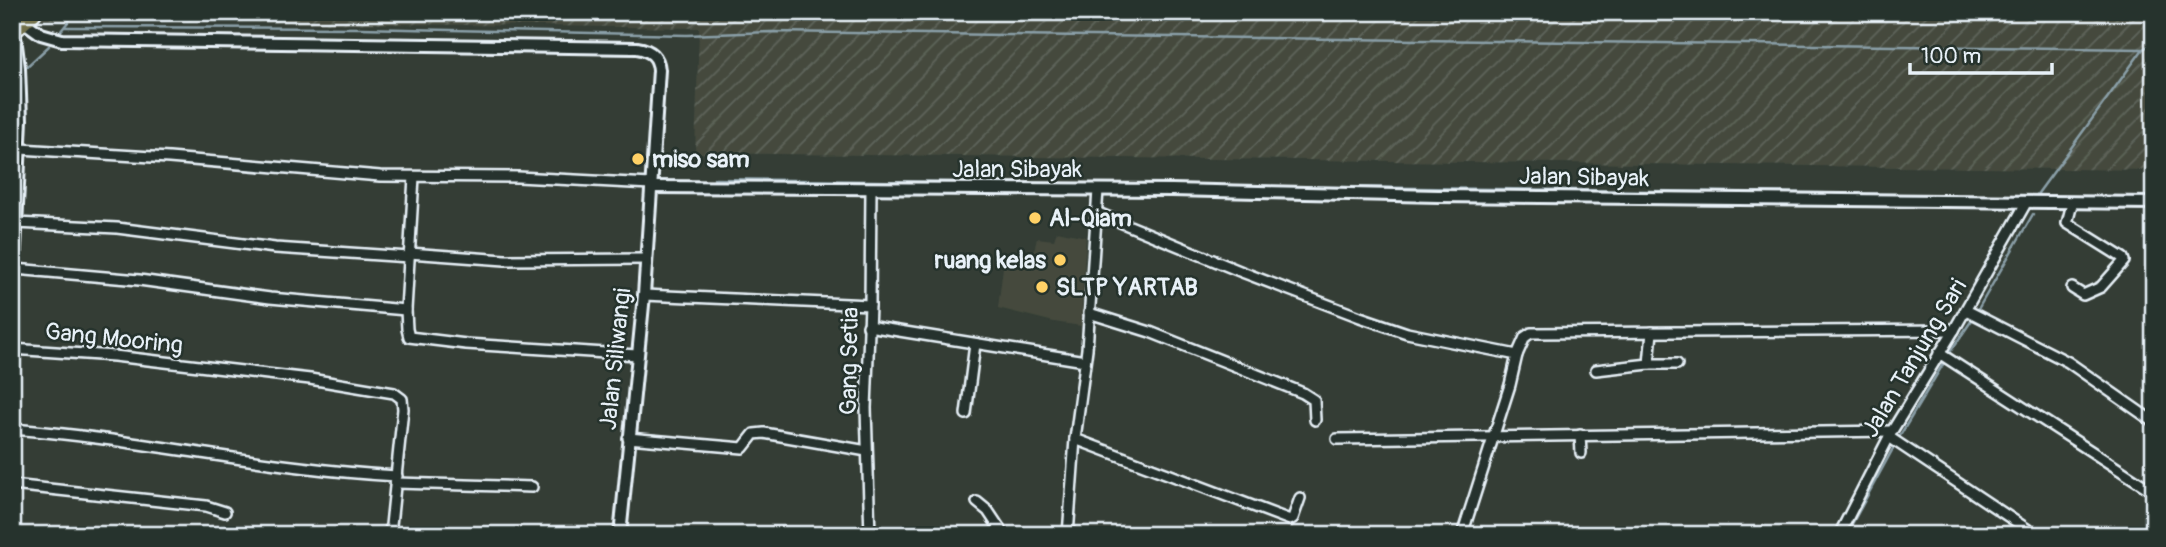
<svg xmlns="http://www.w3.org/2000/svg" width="2166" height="547" viewBox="0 0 2166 547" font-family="Pangolin,sans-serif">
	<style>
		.built { fill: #444a3e }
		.industrial { fill: url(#industrial-furrows) }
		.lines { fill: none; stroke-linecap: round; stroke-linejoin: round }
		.stream { stroke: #8a9fa8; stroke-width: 2.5 }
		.minor-casing { stroke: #e8f1f8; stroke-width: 14 }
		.tertiary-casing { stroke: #e8f1f8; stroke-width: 16 }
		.trunk-casing { stroke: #e8f1f8; stroke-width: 21 }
		.minor { stroke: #26332d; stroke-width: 9 }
		.tertiary { stroke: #26332d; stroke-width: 10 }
		.trunk { stroke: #726f4a; stroke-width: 16 }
		.poi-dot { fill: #ffd166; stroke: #26332d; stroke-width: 2.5 }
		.labels { text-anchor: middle; stroke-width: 5; stroke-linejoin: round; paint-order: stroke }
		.poi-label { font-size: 24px; font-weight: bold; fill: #e8f1f8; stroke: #26332d; text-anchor: start }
		.street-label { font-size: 24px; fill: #e8f1f8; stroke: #26332d }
	</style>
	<defs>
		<pattern id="industrial-furrows" width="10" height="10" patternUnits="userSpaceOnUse" patternTransform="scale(1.75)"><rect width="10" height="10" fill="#444a3e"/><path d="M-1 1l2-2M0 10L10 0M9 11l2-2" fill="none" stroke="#5f655b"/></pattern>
	</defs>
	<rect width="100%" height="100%" fill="#343d35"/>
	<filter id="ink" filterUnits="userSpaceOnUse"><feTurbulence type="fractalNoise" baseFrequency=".0143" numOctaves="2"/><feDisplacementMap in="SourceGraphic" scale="14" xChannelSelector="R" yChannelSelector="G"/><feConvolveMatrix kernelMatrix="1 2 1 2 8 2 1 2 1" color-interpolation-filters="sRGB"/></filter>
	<g filter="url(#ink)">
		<polygon class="built" points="1057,231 1086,237 1081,326 1054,322 998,308 1003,267 1022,267 1029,254 1034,251 1037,238 1054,240"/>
		<polygon class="industrial" points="12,12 2154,12 2154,170 695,153 699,28 12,19"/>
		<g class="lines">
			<g class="stream">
				<polyline points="65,27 360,28 687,35 771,32 2143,49 2154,43"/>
				<polyline points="60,32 76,12"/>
				<polyline points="23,70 49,46"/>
				<polyline points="714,179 2036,196 2143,49"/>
				<polyline points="1977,311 2033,214"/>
				<polyline points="1948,355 1974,317"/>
				<polyline points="1898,439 1945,361"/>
				<polyline points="1846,535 1895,445"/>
			</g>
			<g class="minor-casing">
				<g id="minor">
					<polyline points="20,149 169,158 380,176 518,177 651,184"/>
					<polyline points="414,177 406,310 407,329 409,337 466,344 637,355"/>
					<polyline points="1098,213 1242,272 1360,317 1407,333 1517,355"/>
					<polyline points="16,223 117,228 275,248 409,257"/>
					<polyline points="409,253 505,260 646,259"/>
					<polyline points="15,269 139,280 270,298 406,310"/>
					<polyline points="2072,288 2083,295 2101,287 2124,261 2123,258 2067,223 2072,204"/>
					<polyline points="644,295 870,305"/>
					<polyline points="1966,310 2068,362 2154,422"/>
					<polyline points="1089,313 1150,332 1303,393 1314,400 1315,420"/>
					<polyline points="868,326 1085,361"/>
					<polyline points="12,349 114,356 310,379 394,393 402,399 403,409 390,535"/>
					<polyline points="1939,353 2154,492"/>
					<polyline points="1649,364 1677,364"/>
					<polyline points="1596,370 1649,364 1652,332"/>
					<polyline points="966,414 975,344"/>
					<path d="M12 429C141 439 268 469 397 476"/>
					<polyline points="1580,435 1581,453"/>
					<polyline points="1889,437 2036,535"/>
					<polyline points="628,438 743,448 754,434 764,433 867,451"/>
					<polyline points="1075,439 1290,520 1293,518 1300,498"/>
					<polyline points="1337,439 1892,431"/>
					<polyline points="396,483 532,487"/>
					<polyline points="12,485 206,506 225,512"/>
					<polyline points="977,502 988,511 1004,535"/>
					<polyline points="870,535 866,408 870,305 871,189"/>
					<polyline points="1068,535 1075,439 1087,349 1098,190"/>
					<polyline points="1462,535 1510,385 1517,355 1525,337 1531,333 1954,330"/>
					<polyline points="1839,535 1892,431 1954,330 2026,203"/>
				</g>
			</g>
			<g class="tertiary-casing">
				<g id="tertiary">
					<path d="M23 21 41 34 62 40 637 48C650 50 658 56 659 70L644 295 620 535"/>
					<polyline points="651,187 1172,190 1438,196 2154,203"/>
					<polyline points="12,313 21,120 19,68 14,30"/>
				</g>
			</g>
			<g class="trunk-casing">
				<polyline id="trunk" points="12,31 33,12"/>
			</g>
			<use href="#minor" class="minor"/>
			<use href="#tertiary" class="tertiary"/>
			<use href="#trunk" class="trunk"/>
		</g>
	</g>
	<g class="poi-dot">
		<circle cx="638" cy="159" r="7"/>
		<circle cx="1035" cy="218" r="7"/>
		<circle cx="1060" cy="260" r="7"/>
		<circle cx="1042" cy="287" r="7"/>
	</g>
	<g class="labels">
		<g class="poi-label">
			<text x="652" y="167">miso sam</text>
			<text x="1049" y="226">Al-Qiam</text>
			<text x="1046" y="268" text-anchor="end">ruang kelas</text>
			<text x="1056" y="295">SLTP YARTAB</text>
		</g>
		<g class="street-label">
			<text x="1017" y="177">Jalan Sibayak</text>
			<text transform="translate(1584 177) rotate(1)" y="8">Jalan Sibayak</text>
			<text transform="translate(114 338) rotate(6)" y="8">Gang Mooring</text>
			<text transform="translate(1914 358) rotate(-59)" y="8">Jalan Tanjung Sari</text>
			<text transform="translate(615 359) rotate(-84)" y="8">Jalan Siliwangi</text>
			<text transform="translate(849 361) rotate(-89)" y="8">Gang Setia</text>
		</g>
	</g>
	<rect width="2166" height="547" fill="none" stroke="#26332d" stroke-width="42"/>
	<rect x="21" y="21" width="2124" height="505" fill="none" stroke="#e8f1f8" stroke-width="2.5" filter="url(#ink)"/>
	<path d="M1910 63v10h142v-10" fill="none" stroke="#e8f1f8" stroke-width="3.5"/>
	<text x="1921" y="63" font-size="21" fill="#e8f1f8" stroke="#26332d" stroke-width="5" paint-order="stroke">100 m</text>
</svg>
